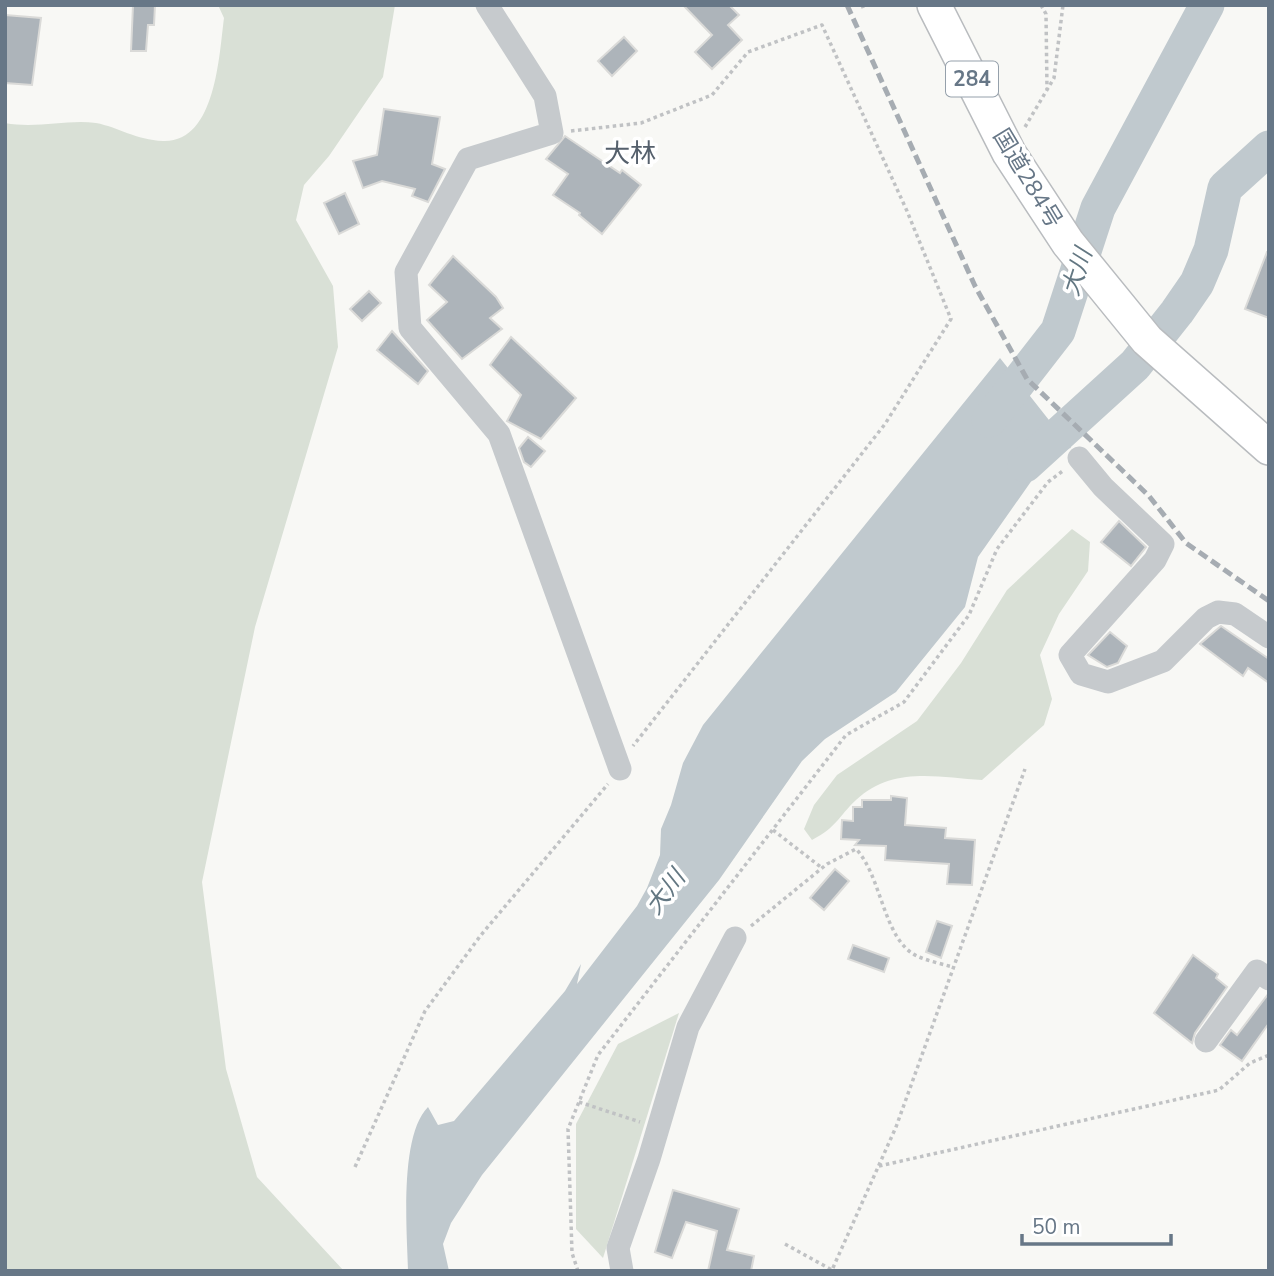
<svg xmlns="http://www.w3.org/2000/svg" width="1274" height="1276" viewBox="0 0 1274 1276" font-family="'Nunito Sans','Noto Sans JP',sans-serif">
	<style>
		.green { fill: #d9e0d6 }
		.water { fill: #c0c9ce }
		.lines { fill: none; stroke-linecap: round; stroke-linejoin: round }
		.river { stroke: #c0c9ce; stroke-width: 35 }
		.building { fill: #adb4ba; stroke: #dadad8; stroke-width: 2 }
		.highway-casing { stroke: #b9bcbf; stroke-width: 36 }
		.path { stroke: #c0c2c4; stroke-width: 3.5; stroke-dasharray: 3.5 3.5; stroke-linecap: butt }
		.minor { stroke: #c6cacd; stroke-width: 23 }
		.highway { stroke: #fff; stroke-width: 33 }
		.rail { stroke: #a6acb2; stroke-width: 5; stroke-dasharray: 10 5; stroke-linecap: butt }
		.labels { text-anchor: middle; stroke-width: 7; stroke-linejoin: round; paint-order: stroke }
		.shield { fill: #fff; stroke: #95a0ab; stroke-width: 2 }
		.shield-label { font-size: 21px; font-weight: bold; fill: #677787 }
		.street-label { font-size: 23px; fill: #677787; stroke: #fff }
		.water-label { font-size: 24px; font-style: italic; fill: #637782; stroke: #fff }
		.quarter-label { font-size: 26px; fill: #55606c; stroke: #fff }
	</style>
	<rect width="100%" height="100%" fill="#f8f8f5"/>
	<g class="green">
		<path d="M218 5H395L383 77 329 156 304 185 296 220 333 286 338 347 255 627 202 882 226 1069 257 1177 344 1271H5V123C37 129 67 119 96 123 118 127 136 140 163 141 216 143 219 55 224 18Z"/>
		<path d="M1072 529 1090 542 1088 571 1059 614 1040 655 1052 699 1044 725 982 780C937 777 892 766 856 800 838 817 837 827 812 840L804 829 814 805 837 775 917 721 961 663 1007 590Z"/>
		<polygon points="679,1013 603,1258 576,1229 576,1124 618,1044"/>
	</g>
	<path class="water" d="M1000 358 1071 448 1059 450 1037 473 978 557 965 607 896 692 825 739 802 761 719 880 482 1175 451 1223 443 1244 449 1271H408C407 1231 399 1136 428 1107L438 1125 454 1121 565 991 581 964 577 984 637 906 647 888 660 855 661 829 671 805 683 763 703 725Z"/>
	<g class="lines">
		<g class="river">
			<polyline points="989,420 1058,331 1098,208 1207,5"/>
			<polyline points="1025,465 1135,365 1177,312 1197,283 1211,250 1225,188 1269,148"/>
		</g>
	</g>
	<g class="building">
		<polygon points="133,5 155,5 154,25 148,25 146,51 131,51"/>
		<polygon points="683,5 729,5 739,15 728,25 742,40 712,69 695,52 712,35"/>
		<polygon points="5,15 41,18 32,85 5,83"/>
		<polygon points="624,37 637,51 612,76 598,61"/>
		<polygon points="384,109 440,117 432,164 445,169 428,202 412,196 415,189 382,181 363,188 353,161 377,155"/>
		<polygon points="565,136 620,173 622,170 641,185 602,234 579,215 580,213 553,195 568,174 546,159"/>
		<polygon points="345,193 359,224 339,234 324,203"/>
		<polygon points="1267,252 1269,252 1269,318 1245,309"/>
		<polygon points="453,256 496,297 503,308 490,318 502,329 462,359 427,320 447,302 429,285"/>
		<polygon points="369,291 381,303 362,321 350,309"/>
		<polygon points="392,331 428,371 418,384 377,350"/>
		<polygon points="511,337 576,398 541,439 507,421 521,395 490,365"/>
		<polygon points="528,437 545,451 531,467 524,462 519,448"/>
		<polygon points="1119,521 1146,547 1131,566 1101,542"/>
		<polygon points="1221,626 1269,659 1269,683 1248,668 1243,676 1200,644"/>
		<polygon points="1110,632 1127,646 1118,663 1107,667 1088,655"/>
		<polygon points="891,796 907,798 905,825 946,828 945,838 975,840 972,885 947,884 949,864 885,860 886,846 855,845 859,840 841,839 842,820 853,821 853,807 862,807 862,800 891,800"/>
		<polygon points="835,869 849,881 824,910 810,898"/>
		<polygon points="937,921 952,926 941,958 926,952"/>
		<polygon points="853,945 889,958 884,972 848,959"/>
		<polygon points="1193,955 1218,974 1216,978 1227,987 1195,1033 1192,1043 1154,1013"/>
		<polygon points="1269,993 1269,1023 1242,1061 1220,1045 1231,1030 1237,1035"/>
		<polygon points="673,1190 739,1209 727,1250 754,1256 751,1271 708,1271 717,1231 686,1222 672,1258 655,1252"/>
	</g>
	<g class="lines">
		<g class="highway-casing">
			<polyline id="highway" points="934,5 1009,153 1068,243 1147,340 1269,448"/>
		</g>
		<g class="path">
			<polyline points="1041,5 1046,14 1047,89"/>
			<polyline points="861,7 867,5"/>
			<polyline points="1025,127 1054,78 1063,5"/>
			<polyline points="571,131 641,123 712,95 748,52 822,25 907,211 951,319 885,424 633,746"/>
			<polyline points="773,830 822,868"/>
			<path d="M751 926 827 864 856 849C882 876 883 940 917 956 928 961 942 964 953 967"/>
			<polyline points="579,1102 640,1122"/>
			<polyline points="879,1166 1219,1090 1250,1063 1269,1055"/>
			<polyline points="355,1167 425,1011 481,935 608,784"/>
			<polyline points="785,1244 832,1270 896,1127 1025,769"/>
			<polyline points="578,1271 572,1253 568,1129 598,1055 846,735 904,702 969,615 997,549 1048,482 1064,470"/>
		</g>
		<g class="minor">
			<polyline points="487,5 545,96 552,133 468,159 406,272 410,328 499,434 620,769"/>
			<polyline points="1079,458 1103,487 1163,544 1155,560 1070,655 1081,674 1108,682 1163,661 1206,618 1218,612 1235,614 1269,637"/>
			<polyline points="1206,1041 1257,971 1269,979"/>
			<polyline points="622,1271 618,1248 649,1159 688,1027 735,938"/>
		</g>
		<use href="#highway" class="highway"/>
		<polyline class="rail" points="847,5 975,286 1027,379 1149,496 1186,543 1269,601"/>
	</g>
	<g class="labels">
		<rect class="shield" x="946" y="61.5" width="52" height="35" rx="5"/>
		<g class="shield-label">
			<text x="972" y="86">284</text>
		</g>
		<g class="street-label">
			<text transform="translate(1028 178) rotate(59)" y="8">国道284号</text>
		</g>
		<g class="water-label">
			<text transform="translate(1077 272) rotate(-72)" y="8">大川</text>
			<text transform="translate(665 892) rotate(-53)" y="8">大川</text>
		</g>
		<g class="quarter-label">
			<text x="630" y="162">大林</text>
		</g>
	</g>
	<rect width="1274" height="1276" fill="none" stroke="#677787" stroke-width="14"/>
	<path d="M1022 1234v10h149v-10" fill="none" stroke="#677787" stroke-width="3.5"/>
	<text x="1032" y="1234" font-size="21" fill="#677787" stroke="#ffffff" stroke-width="5" paint-order="stroke">50 m</text>
</svg>
